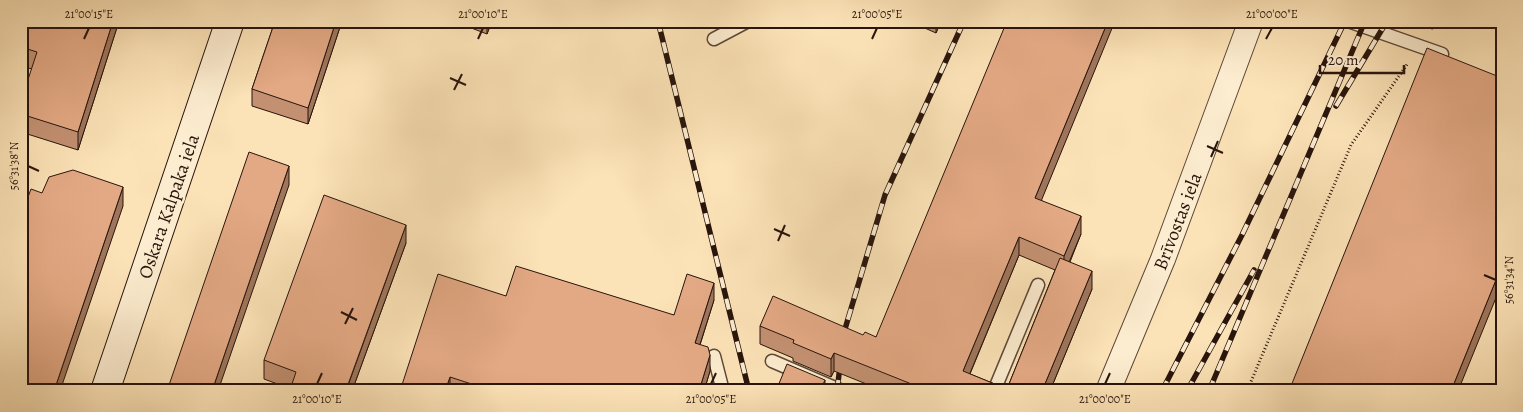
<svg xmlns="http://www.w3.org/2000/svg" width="1523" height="412" viewBox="0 0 1523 412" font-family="Alegreya,serif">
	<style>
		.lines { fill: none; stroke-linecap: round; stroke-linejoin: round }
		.service-casing { stroke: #5d4837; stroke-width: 15 }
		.minor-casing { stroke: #5d4837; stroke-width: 26 }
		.secondary-casing { stroke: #28140c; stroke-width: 30 }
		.path { stroke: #28140c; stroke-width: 3; stroke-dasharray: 1 2.5; stroke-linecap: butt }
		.service { stroke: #fdedd0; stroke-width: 12 }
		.minor { stroke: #fdedd0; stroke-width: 24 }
		.secondary { stroke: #fdedd0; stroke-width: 28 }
		.rail-casing { stroke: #28140c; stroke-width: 5.5 }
		.rail { stroke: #fdedd0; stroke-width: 4; stroke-dasharray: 11; stroke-linecap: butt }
		.wall { fill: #c39172; stroke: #28140c; fill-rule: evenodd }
		.shaded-wall { fill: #9f765c; stroke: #28140c }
		.building { fill: #e3a984; stroke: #28140c }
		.ticks { fill: none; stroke: #28140c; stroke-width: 2 }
		.labels { text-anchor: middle; stroke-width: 5; stroke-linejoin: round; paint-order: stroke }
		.street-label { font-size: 19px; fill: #28140c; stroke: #fdedd0 }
		.neatline { fill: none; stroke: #28140c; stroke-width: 2 }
		.ticks-label { font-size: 12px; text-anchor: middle; fill: #28140c }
	</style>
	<rect width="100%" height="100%" fill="#fce3b7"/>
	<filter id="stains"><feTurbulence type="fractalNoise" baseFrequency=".004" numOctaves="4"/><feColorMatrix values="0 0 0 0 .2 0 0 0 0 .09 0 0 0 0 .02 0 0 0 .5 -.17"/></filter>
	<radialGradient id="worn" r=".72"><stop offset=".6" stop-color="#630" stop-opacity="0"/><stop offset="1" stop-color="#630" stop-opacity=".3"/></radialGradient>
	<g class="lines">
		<g class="service-casing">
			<g id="service">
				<polyline points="1348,21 1442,54"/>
				<polyline points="714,39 748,21"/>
				<polyline points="714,356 723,391"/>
				<polyline points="772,361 842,391"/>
				<polyline points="994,391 1038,285"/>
			</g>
		</g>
		<g class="minor-casing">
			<polyline id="minor" points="1108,391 1163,259 1251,21"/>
		</g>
		<g class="secondary-casing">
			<polyline id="secondary" points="105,391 230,21"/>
		</g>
		<g class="path">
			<polyline points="1431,29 1436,21"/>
			<polyline points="1247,391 1351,145 1408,63"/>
		</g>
		<use href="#service" class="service"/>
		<use href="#minor" class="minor"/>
		<use href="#secondary" class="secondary"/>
		<g class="rail-casing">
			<g id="rail">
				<polyline points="658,21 749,391"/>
				<polyline points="1336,106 1387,21"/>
				<polyline points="843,341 845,329 885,195 964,21"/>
				<polyline points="837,391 841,358"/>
				<polyline points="1162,391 1242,235 1345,21"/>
				<polyline points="1187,391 1254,270"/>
				<polyline points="1209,391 1365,21"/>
			</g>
		</g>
		<use href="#rail" class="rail"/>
	</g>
	<g class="wall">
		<polygon points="21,21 119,21 78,150 21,132 21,114 32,69 21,66"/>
		<polygon points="275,21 342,21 308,124 252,106 252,89"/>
		<polygon points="453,21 492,21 487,34"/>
		<polygon points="909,21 941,21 936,33"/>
		<path d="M1041 200 1081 234 1070 262 1092 289 1050 391H884L834 371 831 377 793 361V358L760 344V326L876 337ZM1019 255 1055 270 1007 389 970 374Z"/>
		<polygon points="406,243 352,391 291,391 291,389 264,379 264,360"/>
		<polygon points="506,296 674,315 714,300 700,345 710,371 704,391 400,391"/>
	</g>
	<g class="shaded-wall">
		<polygon points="113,21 119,21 78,150 78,132"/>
		<polygon points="336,21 342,21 308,124 308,108"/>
		<polygon points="487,21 492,21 487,34"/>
		<polygon points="936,21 941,21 936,33"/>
		<polygon points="1108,21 1115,21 1035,216 1035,198"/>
		<polygon points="289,166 289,185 218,391 212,391"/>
		<polygon points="123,187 123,206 60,391 54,391"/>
		<polygon points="1081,216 1081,234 1064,274 1064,256"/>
		<polygon points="406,225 406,243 352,391 346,391"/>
		<polygon points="1019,237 1019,255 963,390 963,371"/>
		<polygon points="1502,265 1502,283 1458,391 1451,391"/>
		<polygon points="1092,271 1092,289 1050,391 1042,391"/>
		<polygon points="714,283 714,300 695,360 695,343"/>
		<polygon points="834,353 834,371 831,377 831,359"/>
		<polygon points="710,355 710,371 704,391 699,391"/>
		<polygon points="450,377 450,391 445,391"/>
		<polygon points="825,380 825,391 820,391"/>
	</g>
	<g class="building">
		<polygon points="21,21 113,21 78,132 21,114 21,101 37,52 21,47"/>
		<polygon points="275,21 336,21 308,108 252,89"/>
		<polygon points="1007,21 1108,21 1035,198 1081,216 1064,256 1019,237 963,371 1007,389 1060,258 1092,271 1042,391 929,391 834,353 831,359 793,343 794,340 760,326 773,296 863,335 865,332 876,337"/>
		<polygon points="1427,48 1502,78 1502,265 1451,391 1289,391"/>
		<polygon points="249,152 289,166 212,391 167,391"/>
		<polygon points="73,170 123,187 54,391 21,391 21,203 25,205 31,189 42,193 49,177"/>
		<polygon points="324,195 406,225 346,390 329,384 326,391 302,391 291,387 296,372 264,360"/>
		<polygon points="516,266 674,315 687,274 714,283 695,343 708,347 710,355 699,391 493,391 450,377 445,391 400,391 438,274 506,296"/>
		<polygon points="787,364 825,380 820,391 776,391"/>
	</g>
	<path class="ticks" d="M84 39 89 28M478 39 483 28M872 39 877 28M1266 39 1272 28M450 78 466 85M454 90 462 74M1207 146 1223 153M1211 157 1218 141M28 166 39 171M774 229 790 236M778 241 785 225M1484 275 1496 280M341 312 357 320M345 324 353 308M317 384 322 373M711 384 716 373M1105 384 1110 373"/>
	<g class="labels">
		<g class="street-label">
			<text transform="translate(168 206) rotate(-71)" y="7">Oskara Kalpaka iela</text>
			<text transform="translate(1177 221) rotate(-69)" y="7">Brīvostas iela</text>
		</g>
	</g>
	<rect width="1523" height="412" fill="none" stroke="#fce3b7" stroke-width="55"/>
	<path d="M1320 65v8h84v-8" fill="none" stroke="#28140c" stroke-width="2.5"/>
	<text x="1328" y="65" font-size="15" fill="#28140c" stroke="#fdedd0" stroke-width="4" paint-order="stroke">20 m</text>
	<rect x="28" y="28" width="1468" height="356" class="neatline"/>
	<g class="ticks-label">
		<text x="89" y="18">21°00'15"E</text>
		<text x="483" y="18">21°00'10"E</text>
		<text x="877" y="18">21°00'05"E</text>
		<text x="1272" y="18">21°00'00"E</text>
		<text transform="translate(14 166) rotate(-90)" y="4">56°31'38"N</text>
		<text transform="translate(1509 280) rotate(-90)" y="4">56°31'34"N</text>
		<text x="317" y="403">21°00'10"E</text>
		<text x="711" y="403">21°00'05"E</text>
		<text x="1105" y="403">21°00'00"E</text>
	</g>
	<rect width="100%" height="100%" filter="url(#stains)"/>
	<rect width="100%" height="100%" fill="url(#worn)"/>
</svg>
